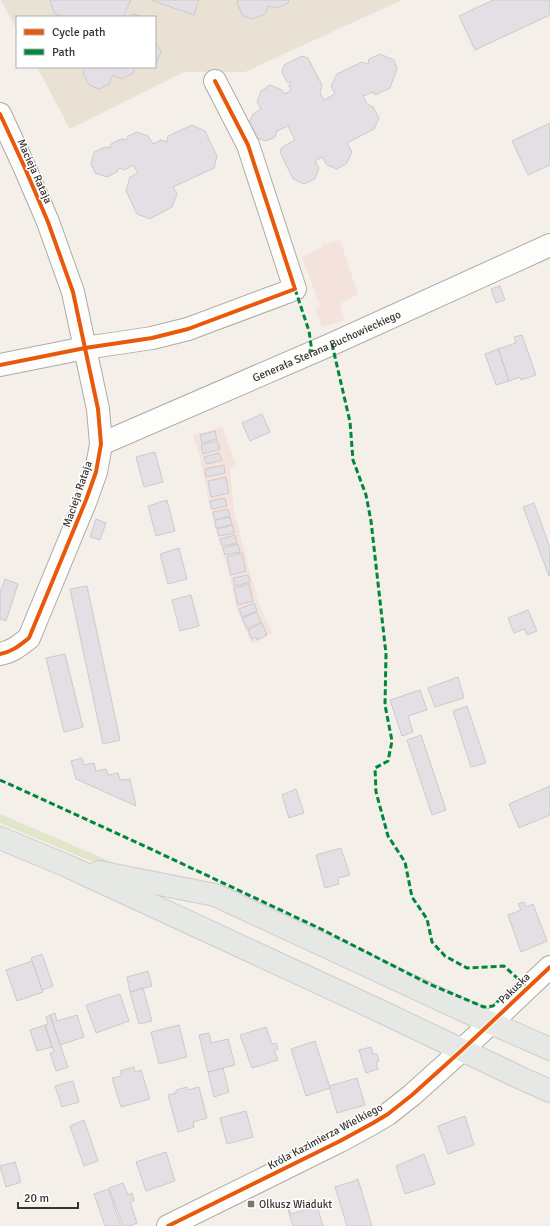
<svg xmlns="http://www.w3.org/2000/svg" width="550" height="1226" font-family="Signika,sans-serif">
  <rect width="100%" height="100%" fill="#f4efe9"/>
  <path fill="#eae1d5" d="M 1,0 L 402,0 L 245,72 L 184,72 L 70,129 L 37,67 L 155,67 L 155,17 L 17,17 L 17,30 Z"/>
  <path fill="#f4e3dd" d="M 340,240 L 358,294 L 340,304 L 344,320 L 322,327 L 315,309 L 320,306 L 302,257 L 321,248 L 322,245 Z
    M 222,427 L 236,465 L 230,469 L 234,511 L 257,599 L 272,633 L 252,644 L 236,607 L 230,577 L 212,517 L 201,462 L 193,435 Z"/>
  <path fill="#e1e6cb" d="M 0,814 L 121,866 L 101,864 L 83,858 L 0,823 Z"/>
  <path fill="#e3dfe5" stroke="#cdcaca" d="M 50,0 L 131,0 L 124,15 L 128,17 L 134,14 L 143,17 L 66,17 L 55,14 L 50,1 Z
    M 151,0 L 199,0 L 194,15 Z
    M 238,0 L 289,0 L 288,3 L 277,8 L 268,6 L 265,14 L 253,19 L 243,16 L 237,3 Z
    M 493,0 L 550,0 L 550,15 L 475,50 L 459,16 Z
    M 155,41 L 161,51 L 157,62 L 155,63 Z
    M 380,54 L 394,60 L 397,69 L 390,88 L 375,95 L 374,92 L 363,96 L 367,104 L 373,107 L 379,118 L 374,129 L 347,143 L 352,152 L 347,163 L 337,169 L 327,165 L 322,157 L 315,161 L 319,168 L 315,179 L 304,184 L 293,179 L 280,152 L 282,147 L 295,140 L 288,126 L 277,131 L 275,137 L 266,141 L 254,137 L 248,126 L 253,114 L 261,109 L 257,102 L 261,91 L 270,85 L 282,90 L 285,94 L 291,90 L 289,86 L 291,82 L 287,82 L 282,72 L 284,65 L 302,56 L 308,58 L 322,85 L 320,93 L 324,100 L 335,94 L 331,86 L 337,74 L 362,62 L 368,64 L 369,59 Z
    M 86,67 L 135,67 L 133,73 L 122,79 L 113,75 L 109,84 L 99,89 L 89,85 L 83,73 Z
    M 550,123 L 550,165 L 528,175 L 512,141 Z
    M 192,125 L 205,131 L 217,156 L 214,168 L 173,187 L 177,194 L 172,207 L 150,219 L 137,214 L 126,191 L 130,177 L 138,173 L 133,165 L 125,170 L 119,168 L 117,172 L 107,177 L 95,173 L 91,164 L 94,152 L 105,147 L 110,148 L 111,144 L 121,139 L 126,140 L 128,136 L 137,132 L 148,136 L 153,144 L 161,140 L 167,142 L 168,136 Z
    M 500,286 L 505,300 L 496,303 L 491,289 Z
    M 522,335 L 536,375 L 521,380 L 520,377 L 509,381 L 498,349 L 516,343 L 514,337 Z
    M 498,349 L 509,381 L 496,385 L 485,354 Z
    M 262,414 L 270,432 L 250,441 L 242,423 Z
    M 215,431 L 217,439 L 202,443 L 200,435 Z
    M 217,441 L 220,449 L 203,454 L 201,445 Z
    M 155,452 L 163,482 L 144,487 L 136,457 Z
    M 219,453 L 222,460 L 207,464 L 204,457 Z
    M 224,465 L 225,473 L 206,477 L 205,469 Z
    M 226,477 L 229,493 L 211,497 L 208,481 Z
    M 225,498 L 227,506 L 212,509 L 210,501 Z
    M 167,500 L 175,531 L 156,536 L 148,506 Z
    M 534,503 L 550,548 L 550,575 L 549,576 L 523,507 Z
    M 228,509 L 230,516 L 215,520 L 213,512 Z
    M 230,517 L 232,525 L 216,528 L 215,520 Z
    M 96,519 L 106,523 L 100,540 L 90,537 Z
    M 233,525 L 234,533 L 219,536 L 217,529 Z
    M 235,535 L 237,543 L 222,546 L 220,539 Z
    M 238,544 L 240,552 L 225,555 L 223,548 Z
    M 179,548 L 187,579 L 168,584 L 160,554 Z
    M 242,553 L 246,571 L 231,575 L 227,557 Z
    M 248,575 L 250,582 L 235,586 L 233,578 Z
    M 5,579 L 18,584 L 6,621 L 0,619 L 0,592 Z
    M 249,584 L 253,601 L 238,605 L 234,588 Z
    M 87,586 L 120,740 L 103,744 L 70,589 Z
    M 191,595 L 199,626 L 180,631 L 172,600 Z
    M 254,603 L 257,611 L 242,617 L 239,609 Z
    M 528,610 L 537,631 L 527,635 L 525,629 L 514,633 L 508,618 Z
    M 257,612 L 261,622 L 247,629 L 242,618 Z
    M 262,623 L 267,635 L 257,640 L 256,637 L 252,639 L 248,630 Z
    M 65,654 L 83,727 L 64,732 L 46,658 Z
    M 458,677 L 464,698 L 435,707 L 428,688 Z
    M 420,690 L 427,710 L 408,716 L 413,732 L 402,736 L 390,700 Z
    M 467,706 L 486,763 L 471,767 L 453,711 Z
    M 421,735 L 446,810 L 432,815 L 407,740 Z
    M 82,758 L 84,765 L 94,763 L 96,771 L 106,769 L 108,775 L 118,773 L 120,780 L 130,779 L 136,806 L 76,779 L 71,761 Z
    M 550,786 L 550,815 L 519,828 L 509,804 Z
    M 296,789 L 304,813 L 289,818 L 282,795 Z
    M 341,848 L 350,875 L 338,878 L 339,884 L 325,888 L 316,855 Z
    M 524,902 L 526,907 L 533,904 L 547,941 L 521,952 L 508,915 L 521,910 L 518,904 Z
    M 42,954 L 53,986 L 42,990 L 31,958 Z
    M 32,961 L 43,992 L 17,1001 L 6,970 Z
    M 148,971 L 152,986 L 130,992 L 127,977 Z
    M 143,988 L 152,1021 L 139,1024 L 130,992 Z
    M 120,994 L 129,1021 L 96,1033 L 86,1005 Z
    M 55,1013 L 57,1021 L 77,1015 L 84,1037 L 60,1045 L 50,1015 Z
    M 50,1015 L 68,1067 L 56,1071 L 50,1053 L 54,1052 L 45,1025 L 48,1024 L 46,1017 Z
    M 45,1025 L 52,1047 L 37,1051 L 30,1030 Z
    M 179,1025 L 187,1057 L 159,1064 L 151,1032 Z
    M 266,1027 L 272,1044 L 276,1043 L 278,1049 L 274,1050 L 278,1060 L 252,1068 L 240,1035 Z
    M 209,1033 L 211,1043 L 228,1039 L 235,1065 L 208,1072 L 199,1035 Z
    M 315,1041 L 330,1088 L 306,1096 L 291,1049 Z
    M 371,1047 L 373,1054 L 377,1054 L 379,1061 L 376,1062 L 378,1069 L 366,1073 L 359,1050 Z
    M 134,1067 L 135,1072 L 141,1070 L 150,1099 L 121,1107 L 112,1078 L 122,1076 L 120,1071 Z
    M 223,1068 L 229,1092 L 214,1097 L 208,1072 Z
    M 357,1078 L 365,1105 L 337,1113 L 329,1086 Z
    M 73,1081 L 79,1102 L 62,1107 L 55,1086 Z
    M 187,1087 L 188,1090 L 199,1087 L 207,1118 L 193,1122 L 194,1127 L 178,1132 L 168,1095 L 176,1093 L 176,1090 Z
    M 246,1111 L 253,1137 L 227,1144 L 220,1118 Z
    M 465,1116 L 474,1145 L 448,1154 L 438,1126 Z
    M 84,1120 L 98,1161 L 84,1166 L 70,1126 Z
    M 166,1152 L 175,1181 L 146,1191 L 136,1162 Z
    M 424,1154 L 435,1184 L 405,1194 L 396,1166 Z
    M 15,1162 L 21,1182 L 6,1187 L 0,1166 Z
    M 357,1179 L 358,1179 L 372,1226 L 347,1226 L 335,1187 L 357,1180 Z
    M 123,1183 L 128,1195 L 132,1193 L 134,1201 L 130,1202 L 137,1223 L 129,1226 L 123,1226 L 109,1188 Z
    M 108,1189 L 121,1226 L 105,1226 L 94,1194 Z
    M 317,1206 L 323,1226 L 293,1226 L 288,1210 L 289,1209 L 291,1214 Z"/>
  <g fill="none" stroke-linecap="round" stroke-linejoin="round">
    <defs>
      <g id="minor">
        <path d="M 0,114 L 24,166 L 48,222 L 73,292 L 98,409 L 101,444 L 96,472 L 86,500 L 29,638 C 20,645 12,652 0,654"/>
        <path d="M 0,365 L 85,348 L 152,338 L 188,329 L 295,289 L 248,145 L 215,81"/>
        <path id="s1" d="M 101,444 L 332,344 L 550,245"/>
        <path d="M 168,1226 L 340,1141 L 373,1123 L 388,1114 L 412,1095 L 462,1050 L 550,967"/>
      </g>
      <path id="major" d="M 0,838 L 65,865 L 378,1010 L 525,1080 L 550,1091
        M 99,872 L 215,895 L 491,1023 L 550,1049"/>
    </defs>
    <use href="#minor" stroke="#aeaba6" stroke-width="24"/>
    <use href="#major" stroke="#cfcdca" stroke-width="24"/>
    <use href="#minor" stroke="#fdfdfc" stroke-width="22"/>
    <use href="#major" stroke="#e5e8e5" stroke-width="22"/>
    <path stroke="#00873e" stroke-width="3" stroke-dasharray="6 3" stroke-linecap="butt" d="M 295,289 L 309,331 L 312,352
      M 332,344 L 350,422 L 353,460 L 366,495 L 371,521 L 386,654 L 385,705 L 392,741 L 388,761 L 375,768 L 376,792 L 388,836 L 405,862 L 412,897 L 427,919 L 432,942 L 445,956 L 467,968 L 504,966 L 528,988
      M 0,780 L 138,843 L 321,929 L 429,984 L 484,1007 L 493,1006 L 520,981"/>
    <defs>
      <path id="cycleway" d="M 0,114 L 24,166 L 48,222 L 73,292 L 98,409 L 101,444 L 96,472 L 86,500 L 29,638 C 20,645 12,652 0,654
        M 0,365 L 85,348 L 152,338 L 188,329 L 295,289 L 248,145 L 215,81
        M 168,1226 L 340,1141 L 373,1123 L 388,1114 L 412,1095 L 462,1050 L 550,967"/>
    </defs>
    <use href="#cycleway" stroke="#fff" stroke-width="6"/>
    <use href="#cycleway" stroke="#e8590c" stroke-width="4"/>
  </g>
  <rect fill="#7a7671" stroke="#fff" stroke-width="1.5" x="247" y="1200" width="8" height="8" rx="2"/>
  <g text-anchor="middle" stroke-width="3" stroke-linejoin="round" paint-order="stroke">
    <g font-size="11" fill="#383531" stroke="#fff">
      <text transform="translate(35 171) rotate(66)" y="4">Macieja Rataja</text>
      <text dy="4" stroke="none"><textPath href="#s1" startOffset="246">Generała Stefana Buchowieckiego</textPath></text>
      <text transform="translate(77 494) rotate(-71)" y="4">Macieja Rataja</text>
      <text transform="translate(514 988) rotate(-44)" y="4">Pakuska</text>
      <text transform="translate(325 1136) rotate(-28)" y="4">Króla Kazimierza Wielkiego</text>
    </g>
    <g font-size="11" fill="#383531" stroke="#fff" text-anchor="start">
      <text x="259" y="1208">Olkusz Wiadukt</text>
    </g>
  </g>
  <rect x="16" y="16" width="140" height="52" fill="#ffffff" stroke="#afaead"/>
  <rect x="24" y="29" width="20" height="6" fill="#e8590c" stroke="#afaead"/>
  <text x="52" y="36" font-size="12" fill="#383531">Cycle path</text>
  <rect x="24" y="49" width="20" height="6" fill="#00873e" stroke="#afaead"/>
  <text x="52" y="56" font-size="12" fill="#383531">Path</text>
  <path d="M18 1202v6h60v-6" fill="none" stroke="#383531" stroke-width="2"/>
  <text x="24" y="1202" font-size="12" fill="#383531" stroke="#ffffff" stroke-width="3" paint-order="stroke">20 m</text>
</svg>
